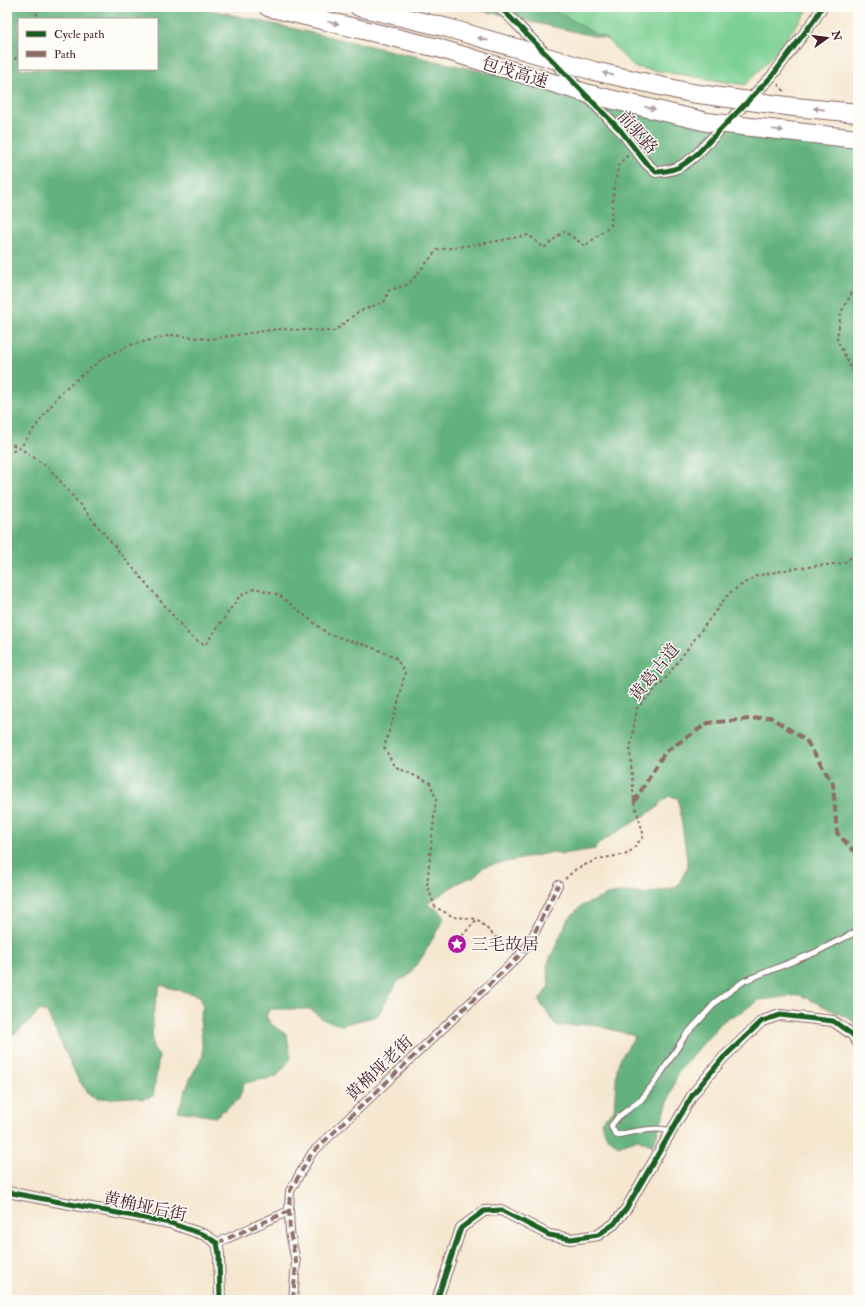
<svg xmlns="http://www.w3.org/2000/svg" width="865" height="1307" font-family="'IM FELL Double Pica','Noto Serif SC',serif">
  <rect width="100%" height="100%" fill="#fdfcf7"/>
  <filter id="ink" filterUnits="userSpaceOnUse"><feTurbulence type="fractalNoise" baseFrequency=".025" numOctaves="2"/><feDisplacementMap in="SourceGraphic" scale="8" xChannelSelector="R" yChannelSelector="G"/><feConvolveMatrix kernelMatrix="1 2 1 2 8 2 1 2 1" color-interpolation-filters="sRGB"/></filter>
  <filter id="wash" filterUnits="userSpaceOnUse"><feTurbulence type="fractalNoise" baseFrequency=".012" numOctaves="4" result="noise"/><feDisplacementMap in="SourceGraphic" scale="16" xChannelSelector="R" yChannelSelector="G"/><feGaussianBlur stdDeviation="0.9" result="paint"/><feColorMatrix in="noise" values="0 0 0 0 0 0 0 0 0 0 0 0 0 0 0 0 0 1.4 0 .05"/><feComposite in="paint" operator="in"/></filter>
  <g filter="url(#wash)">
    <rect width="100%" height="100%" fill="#f5e7cf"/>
    <path fill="#7bd093" stroke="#62785f" d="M 545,7 L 810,7 L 773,56 L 745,85 L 634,67 L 607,39 L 590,31 L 565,16 Z"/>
    <path fill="#64b27d" stroke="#576854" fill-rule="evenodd" d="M 7,7 L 198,7 L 687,118 L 858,141 L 858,1030 L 852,1020 L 800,995 L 759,1000 L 738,1014 L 729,1017 L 721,1023 L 678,1072 L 653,1146 L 638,1139 L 618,1146 L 606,1136 L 601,1121 L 614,1110 L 617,1068 L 620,1059 L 635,1036 L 591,1024 L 556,1026 L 539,1001 L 549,986 L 547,965 L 568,919 L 581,906 L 607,895 L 626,892 L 644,894 L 677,887 L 688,866 L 678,798 L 669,796 L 660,803 L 657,808 L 599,843 L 595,849 L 562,854 L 553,852 L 544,854 L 483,867 C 475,879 474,876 462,881 C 450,887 438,897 427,904 L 441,912 L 444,918 L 423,956 L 407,977 L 398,981 L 377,1016 L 341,1025 L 324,1020 L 310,1009 L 270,1009 L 266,1016 L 271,1024 L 287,1035 L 291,1058 L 276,1077 L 244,1083 L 239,1099 L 215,1117 L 178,1111 L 190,1079 L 203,1055 L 200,1017 L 203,1006 L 200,996 L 160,985 L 153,1015 L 152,1042 L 154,1050 L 159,1056 L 153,1096 L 144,1099 L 134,1097 L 97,1099 L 90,1095 L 79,1081 L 47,1013 L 40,1010 L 28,1023 L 7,1040 ZM 19,19 L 157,19 L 157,69 L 19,69 Z
      M 466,7 L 545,7 L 565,16 L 590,31 L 607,39 Z"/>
  </g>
  <g filter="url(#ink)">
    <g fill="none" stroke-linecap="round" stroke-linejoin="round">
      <defs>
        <path id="service" d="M 672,1131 C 654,1126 634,1132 616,1135 L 611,1126 L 618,1117 L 641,1100 L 660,1075 L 685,1036 L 718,1000 L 744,981 L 814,953 L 858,931"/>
        <path id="pedestrian" d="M 217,1243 L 289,1211
          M 293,1300 L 296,1262 L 290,1232 L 289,1211 L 290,1191 L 312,1153 L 517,958 L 529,944 L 558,885"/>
        <path id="minor" d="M 498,7 L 506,13 L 621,131 L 646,163 L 656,172 C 675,171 682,167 697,154 L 772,76 L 815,19 L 822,7
          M 7,1192 L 170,1223 L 205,1235 L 217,1243 L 219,1254 L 220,1300
          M 437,1300 L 461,1228 L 484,1211 L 501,1210 L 549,1235 L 571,1239 L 598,1235 L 614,1224 L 626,1209 L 693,1094 L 723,1058 L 762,1021 L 780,1015 L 833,1021 L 853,1035 L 858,1043"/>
        <path id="motorway" d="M 268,7 L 438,48
          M 359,7 L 448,28"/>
      </defs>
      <use href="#service" stroke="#866564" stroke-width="7"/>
      <use href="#pedestrian" stroke="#866564" stroke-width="10"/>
      <use href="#minor" stroke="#866564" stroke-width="12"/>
      <use href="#motorway" stroke="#866564" stroke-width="20"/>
      <path stroke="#866564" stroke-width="2" stroke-dasharray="3 3" stroke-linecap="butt" d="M 34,7 L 39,19
        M 7,69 L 19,54
        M 778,84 L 784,91
        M 858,282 L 841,312 L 837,339 L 858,383
        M 7,442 L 20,448 L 49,468 L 191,637 L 205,645 L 239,597 L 255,588 L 279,595 L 328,634 L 371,647 L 395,657 L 405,672 L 399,700 L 384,747 L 394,766 L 430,783 L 436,799 L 427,885 L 435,907 L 454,917 L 477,919 L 510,951
        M 7,454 L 20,448 L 61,392 L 103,358 L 130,345 L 172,335 L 209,339 L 278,329 L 335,331 L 358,312 L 385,301 L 388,291 L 409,284 L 437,250 L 492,242 L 529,235 L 544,248 L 564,231 L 585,246 L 611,225 L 614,187 L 619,164 L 628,155
        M 565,879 L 576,869 L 598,859 L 628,854 L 644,836 L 634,802 L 630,750 L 637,708 L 665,679 L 729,593 L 756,576 L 791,569 L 844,563 L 858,552
        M 462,936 L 477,919"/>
      <use href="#service" stroke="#fff" stroke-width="5"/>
      <use href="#pedestrian" stroke="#fff" stroke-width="8"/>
      <use href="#minor" stroke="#fff" stroke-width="10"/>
      <use href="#motorway" stroke="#fff" stroke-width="18"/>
      <defs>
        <path id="motorway-bridge" d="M 448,28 L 594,71 L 691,93 L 794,107 L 858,113
          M 438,48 L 589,94 L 707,122 L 858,139"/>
      </defs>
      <use href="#motorway-bridge" stroke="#866564" stroke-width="20" stroke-linecap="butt"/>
      <use href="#motorway-bridge" stroke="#fff" stroke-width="18"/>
      <path stroke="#8d6e63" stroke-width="4" stroke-dasharray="8 4" stroke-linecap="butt" d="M 634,802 L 665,752 L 708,723 L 770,717 L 806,740 L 833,784 L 837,833 L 853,850 L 858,851
        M 217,1243 L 289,1211
        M 293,1300 L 296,1262 L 290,1232 L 289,1211 L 290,1191 L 312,1153 L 517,958 L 529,944 L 558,885"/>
      <defs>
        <path id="cycleway" d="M 498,7 L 506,13 L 621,131 L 646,163 L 656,172 C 675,171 682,167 697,154 L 772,76 L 815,19 L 822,7
          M 7,1192 L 170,1223 L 205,1235 L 217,1243 L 219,1254 L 220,1300
          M 437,1300 L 461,1228 L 484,1211 L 501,1210 L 549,1235 L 571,1239 L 598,1235 L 614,1224 L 626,1209 L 693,1094 L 723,1058 L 762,1021 L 780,1015 L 833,1021 L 853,1035 L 858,1043"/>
      </defs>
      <use href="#cycleway" stroke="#fdfcf7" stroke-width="8"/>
      <use href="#cycleway" stroke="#1b5e20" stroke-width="5"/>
    </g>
    <defs><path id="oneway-solid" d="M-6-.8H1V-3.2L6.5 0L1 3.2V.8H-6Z"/></defs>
    <g fill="#ae9aa0">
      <use href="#oneway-solid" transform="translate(333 23) rotate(14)"/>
      <use href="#oneway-solid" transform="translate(483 39) rotate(-164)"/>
      <use href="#oneway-solid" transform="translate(608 74) rotate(-167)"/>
      <use href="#oneway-solid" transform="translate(650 108) rotate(13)"/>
      <use href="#oneway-solid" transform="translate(819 109) rotate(-174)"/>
      <use href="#oneway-solid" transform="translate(778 130) rotate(7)"/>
    </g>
  </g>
  <defs>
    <symbol id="sight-disc" viewBox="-11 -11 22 22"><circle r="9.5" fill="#b5179e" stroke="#fdfcf7"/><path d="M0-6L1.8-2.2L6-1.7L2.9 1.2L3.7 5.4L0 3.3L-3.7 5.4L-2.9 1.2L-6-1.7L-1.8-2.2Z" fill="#fff"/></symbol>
  </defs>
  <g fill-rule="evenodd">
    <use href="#sight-disc" x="446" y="933" width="22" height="22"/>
  </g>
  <g text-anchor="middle" stroke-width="3" stroke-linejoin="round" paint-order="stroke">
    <g font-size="17" fill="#4a1f2b" stroke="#fdfcf7">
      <text transform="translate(515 72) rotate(17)" y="6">包茂高速</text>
      <text transform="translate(638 132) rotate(49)" y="6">前驱路</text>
      <text transform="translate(654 672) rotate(-51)" y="6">黄葛古道</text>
      <text transform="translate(379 1068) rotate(-44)" y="6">黄桷垭老街</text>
      <text transform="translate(145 1206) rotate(12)" y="6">黄桷垭后街</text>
    </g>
    <g font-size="17" fill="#4a1f2b" stroke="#fdfcf7" text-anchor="start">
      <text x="471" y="950">三毛故居</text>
    </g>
  </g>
  <rect width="865" height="1307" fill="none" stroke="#fdfcf7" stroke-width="24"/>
  <rect x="18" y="18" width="140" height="52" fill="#fdfcf7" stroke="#b5a4a5"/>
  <rect x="26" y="31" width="20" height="6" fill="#1b5e20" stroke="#b5a4a5"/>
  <text x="54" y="38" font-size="12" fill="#4a1f2b">Cycle path</text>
  <rect x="26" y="51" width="20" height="6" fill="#8d6e63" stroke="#b5a4a5"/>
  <text x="54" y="58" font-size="12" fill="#4a1f2b">Path</text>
  <g transform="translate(827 38) rotate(76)" stroke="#fdfcf7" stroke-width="3" paint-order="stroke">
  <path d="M0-3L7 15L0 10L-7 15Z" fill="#4a1f2b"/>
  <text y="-6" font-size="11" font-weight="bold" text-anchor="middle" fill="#4a1f2b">N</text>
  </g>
</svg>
